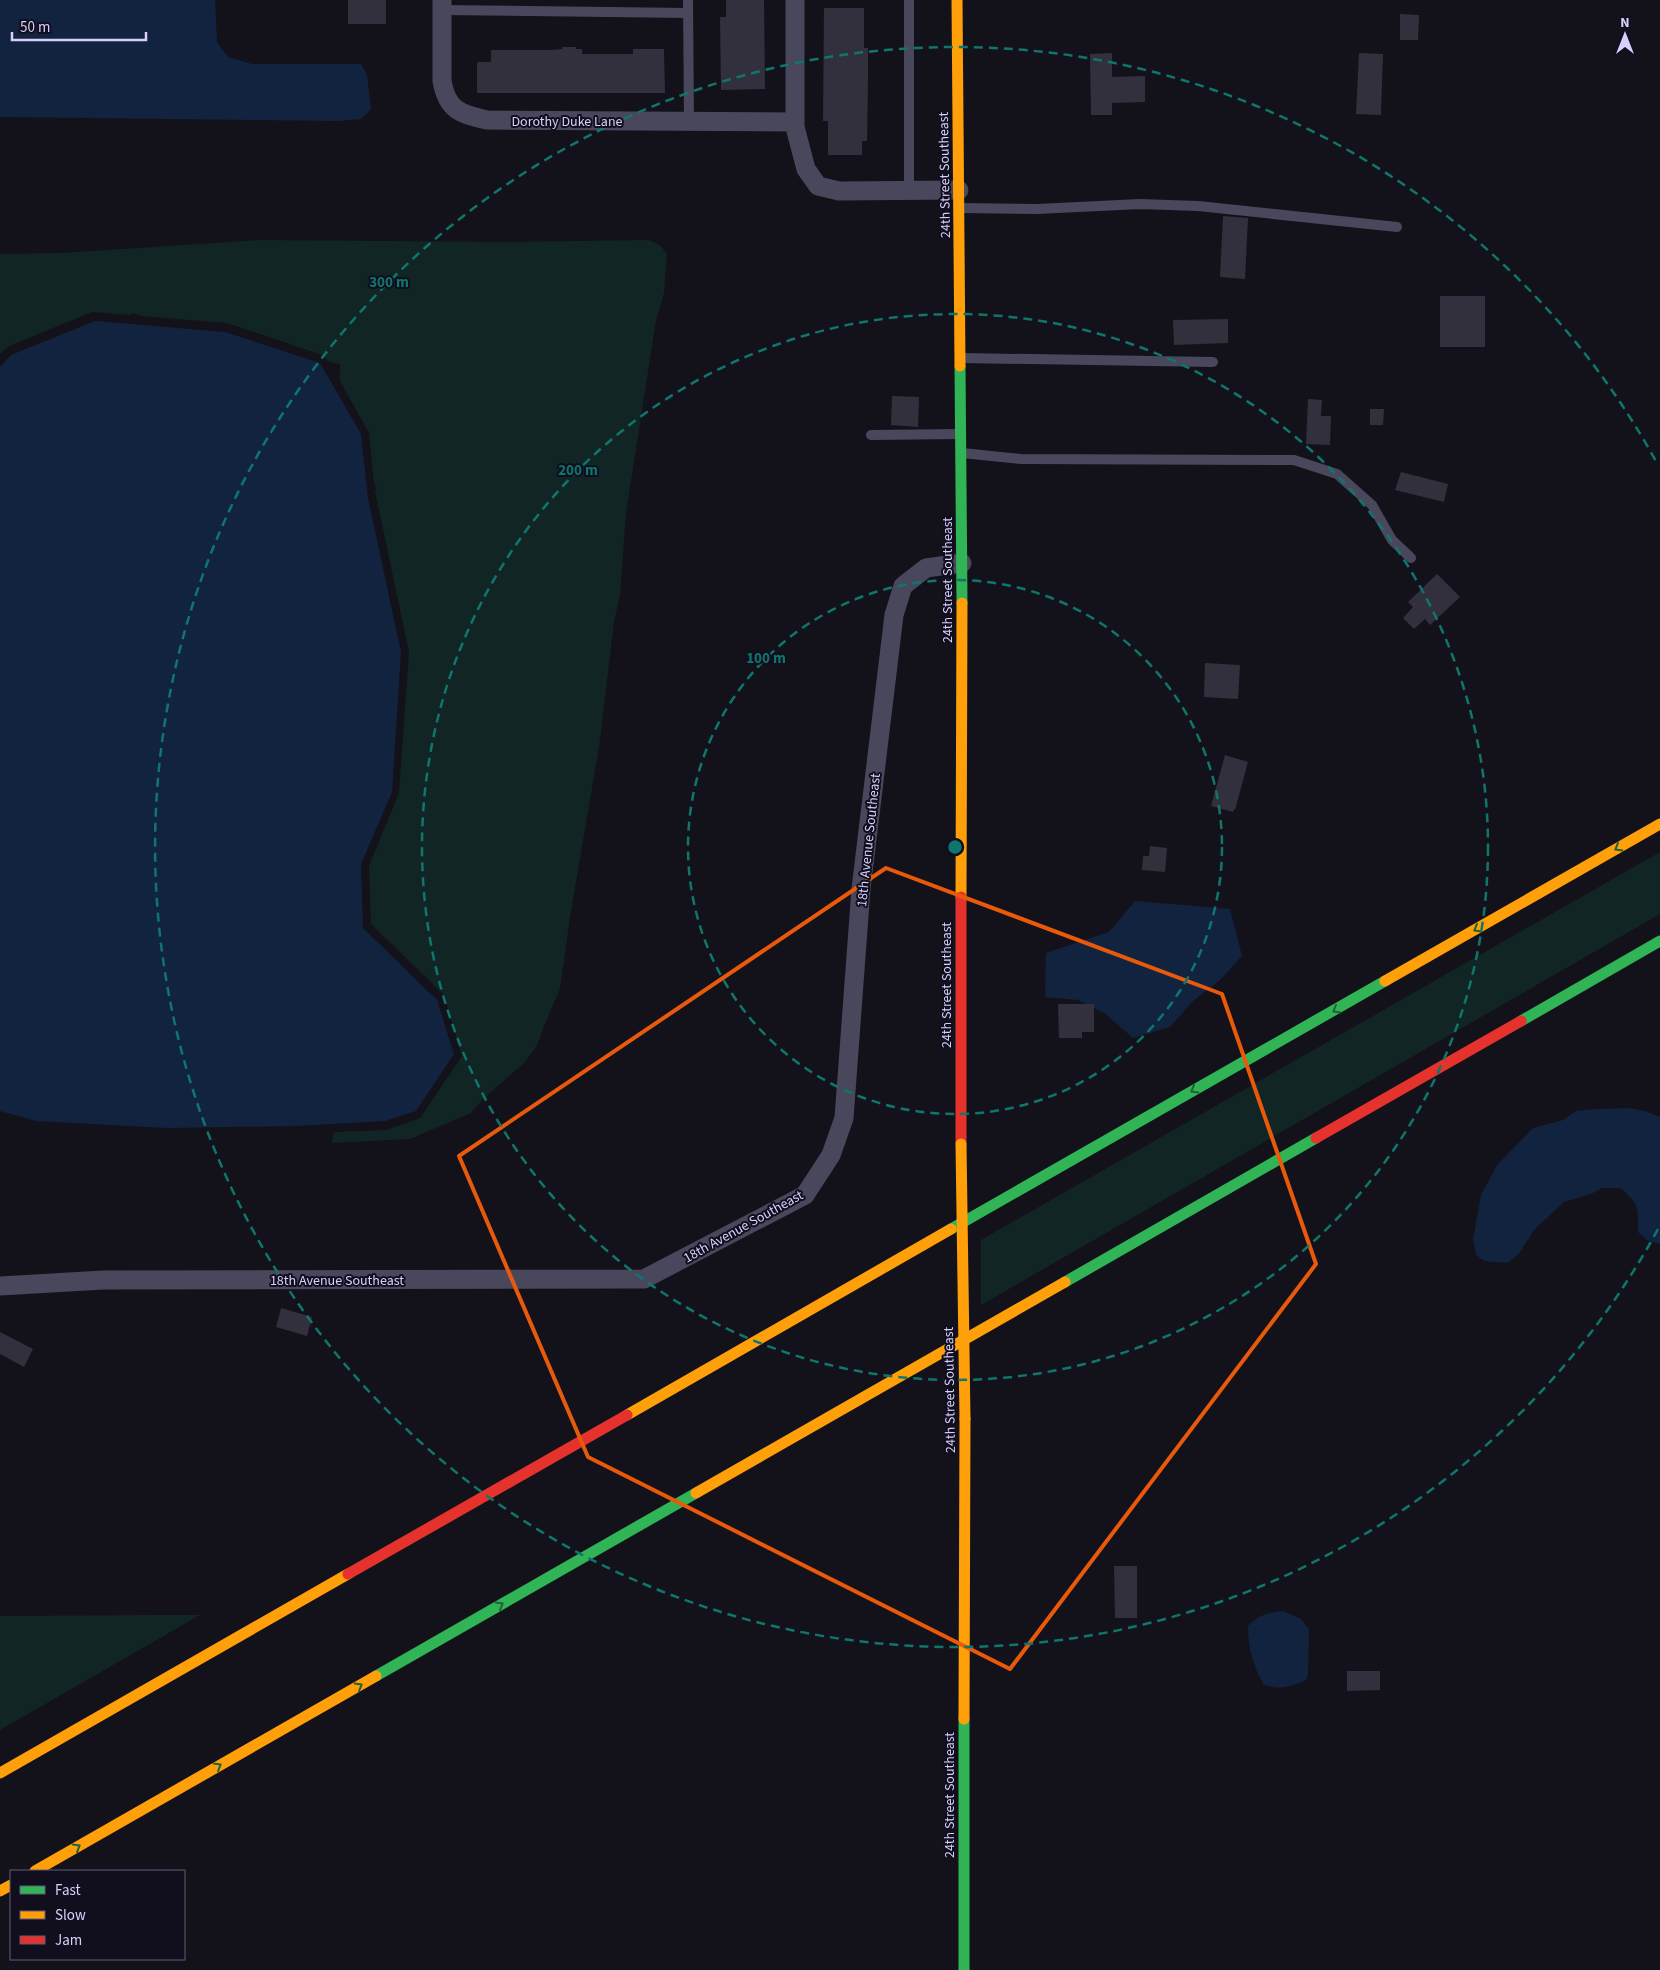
<svg xmlns="http://www.w3.org/2000/svg" width="1660" height="1970" font-family="'Source Sans 3',sans-serif">
  <rect width="100%" height="100%" fill="#13121a"/>
  <path fill="#122525" d="M 258,240 L 510,242 L 648,240 L 660,245 L 667,254 L 664,293 L 656,320 L 626,513 L 620,595 L 614,622 L 599,747 L 570,917 L 560,989 L 544,1026 L 537,1046 L 524,1063 L 484,1098 L 471,1113 L 410,1139 L 332,1143 L 334,1132 L 386,1130 L 420,1118 L 462,1056 L 444,995 L 371,924 L 369,866 L 399,793 L 409,652 L 375,491 L 377,489 L 374,484 L 369,433 L 340,381 L 340,364 L 329,362 L 322,355 L 227,323 L 141,316 L 133,313 L 130,315 L 92,312 L 9,346 L 0,354 L 0,254 L 61,253 Z
    M 1660,852 L 1660,914 L 981,1305 L 981,1240 Z
    M 154,1615 L 200,1615 L 0,1730 L 0,1616 Z"/>
  <path fill="#12233f" d="M 0,0 L 215,0 L 217,42 L 228,57 L 252,64 L 361,64 L 367,75 L 371,109 L 361,119 L 339,121 L 0,117 Z
    M 95,321 L 225,332 L 320,363 L 361,434 L 368,498 L 401,652 L 392,792 L 361,864 L 363,928 L 437,1000 L 454,1054 L 416,1111 L 385,1121 L 295,1126 L 168,1128 L 36,1121 L 0,1111 L 0,367 L 11,355 Z
    M 1135,901 L 1230,909 L 1242,956 L 1219,981 L 1193,1001 L 1170,1027 L 1133,1038 L 1104,1013 L 1078,1000 L 1045,997 L 1046,953 L 1109,932 Z
    M 1628,1108 L 1645,1111 L 1660,1117 L 1660,1244 L 1647,1240 L 1638,1232 C 1638,1207 1640,1206 1621,1188 L 1602,1188 L 1591,1194 L 1564,1202 L 1534,1230 L 1518,1255 L 1507,1263 L 1485,1261 L 1476,1255 L 1473,1239 L 1481,1195 L 1497,1165 L 1533,1128 L 1563,1120 L 1576,1111 L 1596,1109 Z
    M 1283,1611 L 1301,1619 L 1309,1629 L 1308,1674 L 1306,1680 C 1288,1687 1283,1690 1264,1685 C 1253,1666 1248,1648 1248,1626 C 1259,1614 1268,1613 1283,1611 Z"/>
  <path fill="#32303c" d="M 348,0 L 386,0 L 386,24 L 348,24 Z
    M 726,0 L 764,0 L 765,89 L 721,90 L 720,17 L 726,17 Z
    M 824,8 L 864,8 L 864,48 L 868,48 L 868,80 L 867,141 L 862,141 L 862,155 L 828,155 L 828,121 L 823,121 Z
    M 1400,14 L 1419,15 L 1418,40 L 1400,40 Z
    M 562,47 L 576,47 L 576,49 L 582,49 L 582,54 L 633,54 L 633,49 L 664,49 L 665,93 L 477,93 L 477,64 L 478,62 L 491,62 L 491,50 L 552,50 L 562,49 Z
    M 1112,53 L 1112,77 L 1145,76 L 1145,102 L 1112,103 L 1112,115 L 1091,115 L 1090,54 Z
    M 1359,53 L 1383,54 L 1381,115 L 1356,114 Z
    M 1223,216 L 1248,218 L 1245,279 L 1220,277 Z
    M 1440,296 L 1485,296 L 1485,347 L 1440,347 Z
    M 1228,319 L 1228,343 L 1174,345 L 1173,320 Z
    M 892,396 L 919,397 L 918,427 L 891,425 Z
    M 1308,399 L 1322,400 L 1321,416 L 1331,416 L 1330,445 L 1306,444 Z
    M 1370,409 L 1384,409 L 1383,425 L 1370,425 Z
    M 1401,472 L 1448,484 L 1444,502 L 1395,490 Z
    M 1437,574 L 1460,597 L 1430,625 L 1425,619 L 1414,629 L 1403,618 L 1413,607 L 1408,602 Z
    M 1205,663 L 1240,665 L 1238,699 L 1204,697 Z
    M 1225,755 L 1248,762 L 1235,810 L 1234,809 L 1233,812 L 1211,806 Z
    M 1150,846 L 1167,848 L 1165,872 L 1142,870 L 1143,856 L 1149,856 Z
    M 1058,1004 L 1094,1004 L 1094,1032 L 1082,1032 L 1082,1038 L 1059,1038 Z
    M 281,1308 L 312,1317 L 307,1336 L 276,1327 Z
    M 0,1332 L 33,1349 L 24,1367 L 0,1354 Z
    M 1114,1566 L 1137,1566 L 1137,1618 L 1115,1618 Z
    M 1347,1671 L 1380,1671 L 1380,1690 L 1347,1691 Z"/>
  <g fill="none" stroke-linecap="round" stroke-linejoin="round">
    <path stroke="#49475b" stroke-width="10" d="M 688,0 L 689,121
      M 442,10 L 688,13
      M 909,191 L 909,0
      M 960,208 L 1037,209 L 1140,204 L 1198,206 L 1397,227
      M 961,358 L 1213,362
      M 871,435 L 960,434
      M 962,453 L 1021,459 L 1294,460 L 1337,474 L 1372,505 L 1392,540 L 1411,558"/>
    <path stroke="#49475b" stroke-width="19" d="M 442,0 L 442,81 C 447,110 460,114 487,120 L 795,122
      M 795,0 L 795,127 L 806,169 L 818,186 L 839,191 L 959,190
      M 0,1286 L 103,1280 L 644,1279 L 805,1195 L 831,1155 L 844,1118 L 861,889 L 894,615 L 903,586 L 926,568 L 962,563"/>
    <path stroke="#30b455" stroke-width="11" d="M 960,366 L 962,603
      M 1521,1021 L 1660,941
      M 951,1229 L 1385,981
      M 1065,1282 L 1316,1138
      M 376,1676 L 696,1493
      M 964,1970 L 964,1719"/>
    <path stroke="#ff9f0a" stroke-width="11" d="M 957,0 L 960,366
      M 961,897 L 962,603
      M 1385,981 L 1660,824
      M 627,1415 L 951,1229
      M 696,1493 L 1065,1282
      M 964,1719 L 965,1419
      M 0,1773 L 348,1574
      M 35,1871 L 376,1676
      M 0,1891 L 11,1885"/>
    <path stroke="#e5322d" stroke-width="11" d="M 1316,1138 L 1521,1021
      M 961,1144 L 961,897
      M 348,1574 L 627,1415"/>
    <path stroke="#ff9f0a" stroke-width="11" d="M 961,1144 L 965,1419"/>
  </g>
  <defs><path id="oneway-chevron" d="M-2-3.5L2.5 0L-2 3.5" fill="none" stroke-width="1.6" stroke-linecap="round" stroke-linejoin="round" transform="scale(1.25)"/></defs>
  <g stroke="#20613a">
    <use href="#oneway-chevron" transform="translate(1618 848) rotate(150)"/>
    <use href="#oneway-chevron" transform="translate(1477 929) rotate(150)"/>
    <use href="#oneway-chevron" transform="translate(1336 1010) rotate(150)"/>
    <use href="#oneway-chevron" transform="translate(1194 1090) rotate(150)"/>
    <use href="#oneway-chevron" transform="translate(500 1605) rotate(-30)"/>
    <use href="#oneway-chevron" transform="translate(359 1686) rotate(-30)"/>
    <use href="#oneway-chevron" transform="translate(218 1766) rotate(-30)"/>
    <use href="#oneway-chevron" transform="translate(77 1847) rotate(-30)"/>
  </g>
  <path fill="none" stroke="#e8590c" stroke-width="4" stroke-linejoin="round" d="M 886,868 L 1222,994 L 1316,1264 L 1010,1669 L 588,1457 L 459,1156 Z"/>
  <g fill="none" stroke="#0f766e" stroke-width="2.5" stroke-dasharray="9 6">
    <circle cx="955" cy="847" r="267"/>
    <circle cx="955" cy="847" r="533"/>
    <path d="M1658 1229A800 800 0 1 1 1658 465"/>
  </g>
  <g text-anchor="middle" stroke-width="4" stroke-linejoin="round" paint-order="stroke">
    <g font-size="14" fill="#d6d0fb" stroke="#110e1e">
      <text x="567" y="126">Dorothy Duke Lane</text>
      <text transform="translate(944 175) rotate(-91)" y="5">24th Street Southeast</text>
      <text transform="translate(947 580) rotate(-90)" y="5">24th Street Southeast</text>
      <text transform="translate(868 840) rotate(-84)" y="5">18th Avenue Southeast</text>
      <text transform="translate(946 985) rotate(-90)" y="5">24th Street Southeast</text>
      <text transform="translate(743 1226) rotate(-29)" y="5">18th Avenue Southeast</text>
      <text x="337" y="1285">18th Avenue Southeast</text>
      <text transform="translate(949 1390) rotate(-91)" y="5">24th Street Southeast</text>
      <text transform="translate(949 1795) rotate(-90)" y="5">24th Street Southeast</text>
    </g>
  </g>
  <circle cx="955" cy="847" r="8" fill="#0f766e" stroke="#110e1e" stroke-width="2.5"/>
  <g font-size="15" text-anchor="middle" font-weight="bold" fill="#0f766e" stroke="#110e1e" stroke-width="4" stroke-linejoin="round" paint-order="stroke">
    <text x="389" y="287">300 m</text>
    <text x="578" y="475">200 m</text>
    <text x="766" y="663">100 m</text>
  </g>
  <rect x="10" y="1870" width="175" height="90" fill="#110e1e" stroke="#605c76"/>
  <rect x="20" y="1886" width="25" height="8" fill="#30b455" stroke="#605c76"/>
  <text x="55" y="1895" font-size="15" fill="#d6d0fb">Fast</text>
  <rect x="20" y="1911" width="25" height="8" fill="#ff9f0a" stroke="#605c76"/>
  <text x="55" y="1920" font-size="15" fill="#d6d0fb">Slow</text>
  <rect x="20" y="1936" width="25" height="8" fill="#e5322d" stroke="#605c76"/>
  <text x="55" y="1945" font-size="15" fill="#d6d0fb">Jam</text>
  <g transform="translate(1625 35)" stroke="#110e1e" stroke-width="4" paint-order="stroke">
  <path d="M0-4L9 19L0 12L-9 19Z" fill="#d6d0fb"/>
  <text y="-8" font-size="14" font-weight="bold" text-anchor="middle" fill="#d6d0fb">N</text>
  </g>
  <path d="M12 32v8h134v-8" fill="none" stroke="#d6d0fb" stroke-width="2.5"/>
  <text x="20" y="32" font-size="15" fill="#d6d0fb" stroke="#110e1e" stroke-width="4" paint-order="stroke">50 m</text>
</svg>
